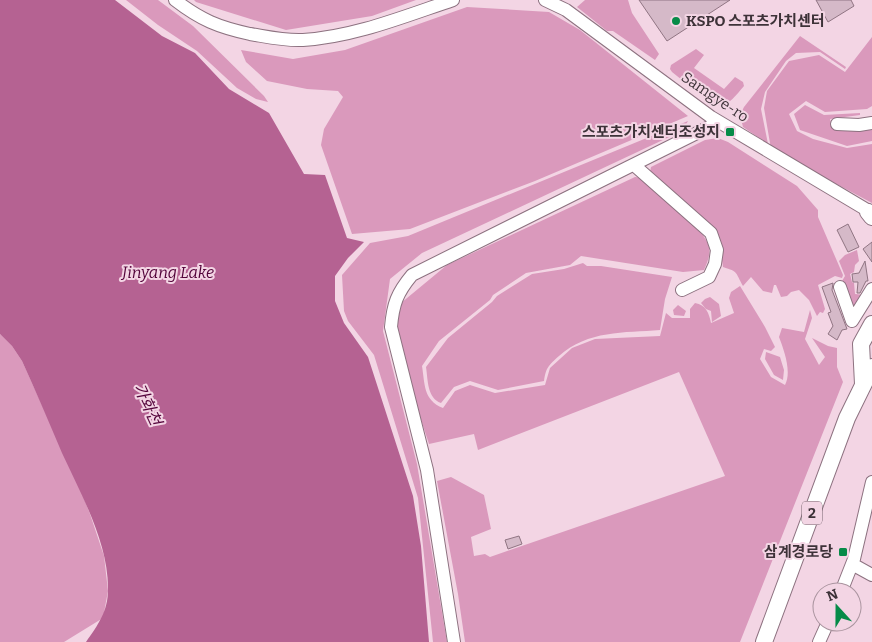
<svg xmlns="http://www.w3.org/2000/svg" width="872" height="642" font-family="Bitter,'Noto Sans KR',serif">
  <rect width="100%" height="100%" fill="#f3d5e4"/>
  <path fill="#da99bc" d="M 126,0 L 158,0 L 193,26 L 264,96 L 268,102 L 256,99 L 237,88 L 197,51 L 158,25 Z
    M 194,0 L 416,0 L 372,16 L 286,30 L 196,2 Z
    M 585,0 L 628,0 L 632,13 L 659,54 L 655,60 L 613,31 L 607,31 L 577,7 Z
    M 467,7 L 549,12 L 580,30 L 688,116 L 535,181 L 410,229 L 352,234 L 321,145 L 324,129 L 343,97 L 338,91 L 307,89 L 267,81 L 246,62 L 241,50 L 293,59 L 345,50 Z
    M 800,36 L 846,67 L 845,69 L 820,52 L 796,53 L 786,61 L 765,92 L 761,109 L 768,144 L 743,127 L 740,115 L 744,107 Z
    M 872,37 L 872,106 L 867,109 L 825,112 L 806,101 L 789,114 L 797,131 L 813,139 L 847,148 L 872,144 L 872,203 L 771,149 L 764,108 L 767,91 L 789,61 L 819,55 L 845,72 Z
    M 696,49 L 704,55 L 694,68 L 724,89 L 735,77 L 743,82 L 744,86 C 734,97 728,109 712,104 L 672,72 L 670,69 L 671,65 Z
    M 805,105 L 824,115 L 860,113 L 860,115 L 830,119 L 831,125 L 872,127 L 872,141 L 847,146 L 800,130 L 794,114 Z
    M 688,121 L 682,131 L 422,253 L 390,279 L 383,331 L 417,464 L 447,642 L 433,642 L 418,498 L 374,355 L 348,321 L 344,311 L 342,275 L 370,243 L 408,236 Z
    M 718,138 L 728,142 L 797,186 L 818,210 L 818,217 L 843,275 L 842,278 L 835,276 L 818,285 L 825,309 L 823,313 L 820,312 L 817,316 L 809,300 L 799,290 L 791,292 L 787,296 L 781,297 L 776,285 L 774,285 L 772,293 L 763,291 L 751,277 L 743,286 C 735,272 739,272 723,267 L 721,253 L 650,172 L 651,167 L 705,140 Z
    M 635,177 L 646,178 C 660,192 706,230 709,247 C 711,254 707,263 704,270 L 683,272 L 581,256 L 570,265 L 526,273 L 493,295 L 490,300 L 439,341 L 422,366 C 425,384 423,400 443,408 L 455,391 L 470,385 L 495,393 L 545,385 L 550,368 L 572,348 L 595,339 L 660,336 L 666,313 L 672,318 L 690,318 L 690,309 L 695,303 C 706,305 709,313 711,323 L 734,313 L 729,298 L 731,292 L 740,286 L 765,327 L 775,347 L 771,351 L 764,349 L 760,359 L 771,377 L 785,385 C 792,372 784,350 779,337 L 782,328 L 804,332 L 810,310 L 812,318 L 805,339 L 819,365 L 825,357 L 812,338 L 828,346 L 837,348 L 837,367 L 843,382 L 740,642 L 465,642 L 458,594 L 437,481 L 451,477 L 484,495 L 491,529 L 471,537 L 474,556 L 485,554 L 490,557 L 725,476 L 679,372 L 478,450 L 474,434 L 429,444 L 405,371 L 396,321 L 401,303 L 447,265 Z
    M 857,250 L 859,261 L 855,265 L 854,272 L 850,274 L 852,282 L 854,283 L 855,294 L 866,295 L 854,311 L 842,281 L 845,276 L 839,261 L 845,255 Z
    M 583,263 L 587,266 L 601,266 L 672,277 L 665,299 L 660,330 C 624,333 588,330 559,356 C 549,365 546,367 544,381 L 498,390 L 470,381 L 454,387 L 441,403 C 427,398 428,380 426,367 L 448,338 L 492,302 L 497,296 L 532,274 L 564,269 Z
    M 710,297 L 719,304 L 721,316 L 712,322 L 711,311 L 706,309 L 701,303 L 705,299 Z
    M 678,305 L 686,311 L 684,316 L 674,315 L 673,310 Z
    M 0,334 L 12,346 L 22,361 L 81,491 L 90,514 L 104,556 L 108,591 L 103,618 L 64,642 L 0,642 Z
    M 766,352 L 780,357 L 784,370 L 783,380 L 774,375 L 765,359 Z"/>
  <path fill="#b56292" d="M 0,0 L 115,0 L 162,36 L 195,53 L 229,89 L 269,113 L 304,174 L 325,175 L 347,238 L 364,242 L 348,258 L 335,276 L 335,301 L 344,323 L 368,357 L 413,496 L 421,546 L 429,642 L 86,642 C 98,625 108,611 108,590 C 109,544 81,494 62,453 C 49,422 36,392 22,361 L 12,346 L 0,334 Z"/>
  <path fill="#d5b9c8" stroke="#907583" d="M 639,0 L 730,0 L 667,41 Z
    M 816,0 L 851,0 L 854,6 L 828,22 Z
    M 848,224 L 859,247 L 848,252 L 837,230 Z
    M 872,242 L 872,262 L 863,249 Z
    M 865,261 L 868,281 L 866,281 L 860,293 L 857,293 L 858,282 L 853,282 L 852,274 L 859,273 Z
    M 833,283 L 832,290 L 847,329 L 842,330 L 837,340 L 828,334 L 833,326 L 828,313 L 831,312 L 822,287 Z
    M 519,536 L 522,544 L 508,549 L 505,540 Z"/>
  <g fill="none" stroke-linecap="round" stroke-linejoin="round">
    <defs>
      <path id="minor" d="M 175,0 C 201,20 218,27 250,34 C 268,37 285,41 303,40 C 354,37 405,16 453,0
        M 545,0 L 566,10 L 711,117 L 872,213
        M 837,124 L 859,125 L 872,123
        M 634,165 L 711,233 L 717,250 L 715,264 L 709,277 L 682,290
        M 840,287 L 852,321 L 872,289
        M 852,564 L 872,575
        M 841,592 L 854,559 L 872,482
        M 454,642 L 427,470 L 391,327 C 393,304 397,293 412,275 L 719,122
        M 819,642 L 828,622"/>
      <path id="major" d="M 868,212 L 872,217
        M 863,384 L 861,344 L 872,324
        M 764,642 L 847,418 L 872,367"/>
    </defs>
    <use href="#minor" stroke="#8d7280" stroke-width="14"/>
    <use href="#major" stroke="#8d7280" stroke-width="18"/>
    <use href="#minor" stroke="#fff" stroke-width="12"/>
    <use href="#major" stroke="#fff" stroke-width="16"/>
  </g>
  <g fill="#068b48" stroke="#f3d5e4" stroke-width="2">
    <circle cx="676" cy="21" r="5"/>
    <rect x="725" y="127" width="10" height="10" rx="2.5"/>
    <rect x="838" y="547" width="10" height="10" rx="2.5"/>
  </g>
  <g text-anchor="middle" stroke-width="4" stroke-linejoin="round" paint-order="stroke">
    <rect fill="#f3d5e4" stroke="#74636c" stroke-width="1" x="802" y="501.5" width="20" height="23" rx="4"/>
    <g font-size="14" font-weight="bold" fill="#3d3238">
      <text x="812" y="518">2</text>
    </g>
    <g font-size="15" font-weight="bold" fill="#3d3238" stroke="#f3d5e4" text-anchor="end">
      <text x="686" y="26" text-anchor="start">KSPO 스포츠가치센터</text>
      <text x="720" y="137">스포츠가치센터조성지</text>
      <text x="833" y="557">삼계경로당</text>
    </g>
    <g font-size="15" fill="#3d3238" stroke="#f3d5e4">
      <text transform="translate(715 97) rotate(34)" y="5">Samgye-ro</text>
    </g>
    <g font-size="16" font-style="italic" fill="#53033a" stroke="#f3d5e4">
      <text x="168" y="278">Jinyang Lake</text>
      <text transform="translate(148 404) rotate(65)" y="6">가화천</text>
    </g>
  </g>
  <g transform="translate(837 607) rotate(339)"><circle r="24" fill="#f3d5e4" stroke="#aa949f"/>
  <path d="M0-4L9 19L0 12L-9 19Z" fill="#068b48"/>
  <text y="-8" font-size="14" font-weight="bold" text-anchor="middle" fill="#3d3238">N</text>
  </g>
</svg>
